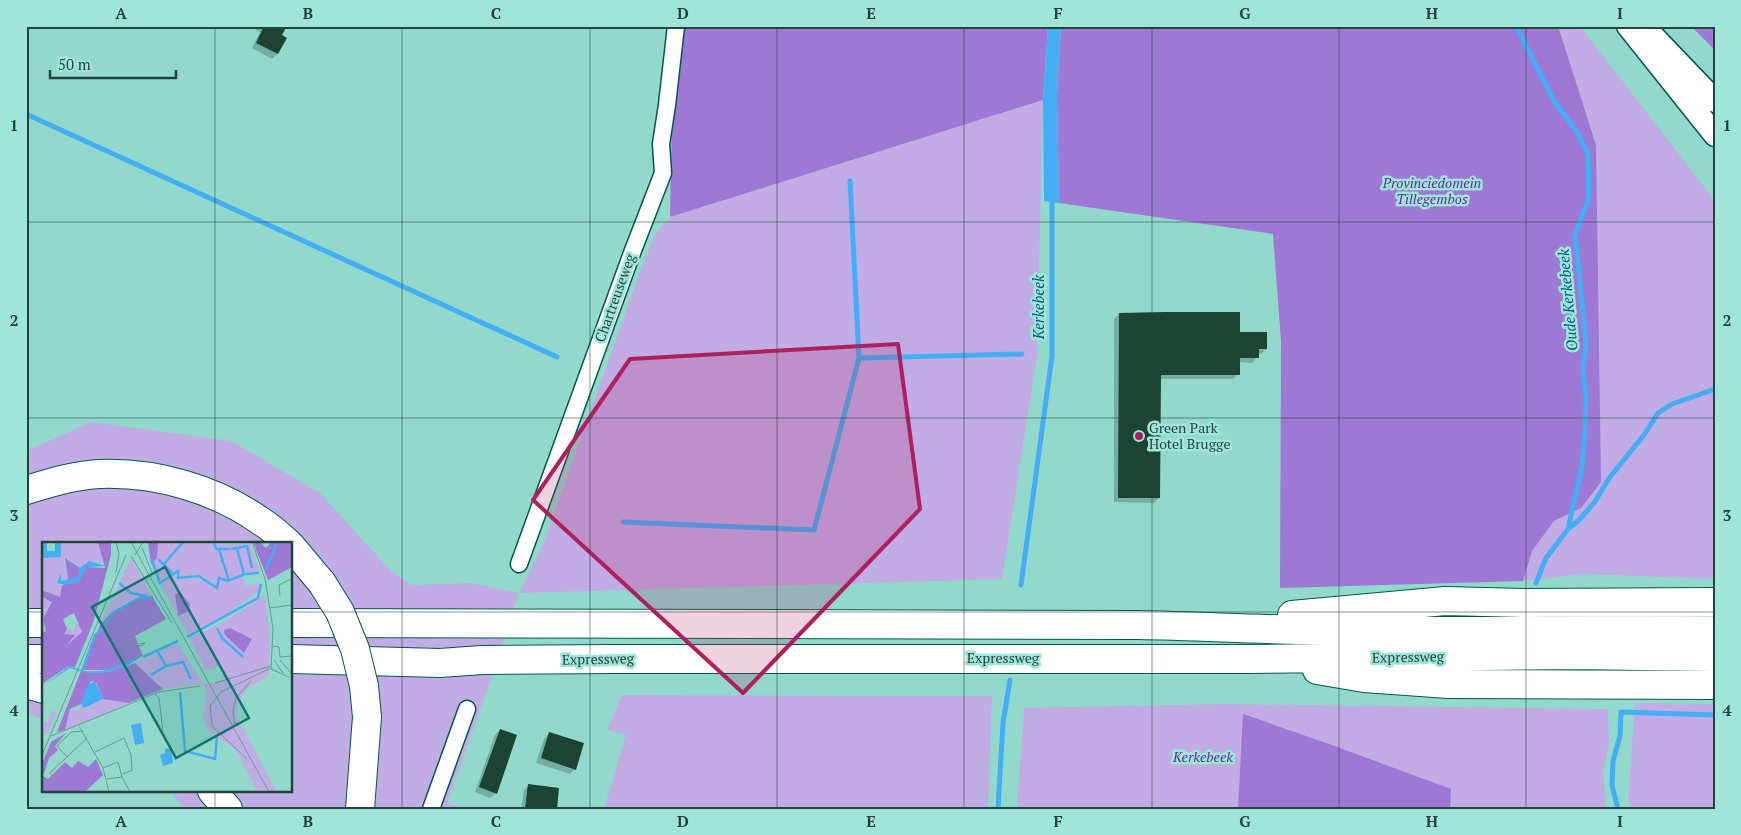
<svg xmlns="http://www.w3.org/2000/svg" width="1741" height="835" font-family="'PT Serif',serif">
  <rect width="100%" height="100%" fill="#92d9cb"/>
  <path fill="#c1ace6" d="M 1558,26 L 1580,26 L 1715,201 L 1715,579 L 1583,574 L 1523,581 L 1532,551 L 1554,521 L 1581,508 L 1596,145 Z
    M 1043,100 L 1037,356 L 1002,579 L 519,593 L 487,691 L 447,803 L 466,809 L 185,809 L 170,791 L 291,791 L 291,544 L 44,544 L 44,719 L 26,714 L 26,451 L 92,422 L 231,441 L 320,493 L 390,570 L 412,585 L 470,583 L 519,593 L 543,545 L 646,255 L 656,233 L 670,217 Z
    M 622,695 L 992,696 L 988,809 L 604,809 L 626,735 L 607,730 Z
    M 1635,703 L 1715,704 L 1715,809 L 1633,809 L 1628,802 Z
    M 1224,704 L 1608,709 L 1609,744 L 1603,771 L 1606,805 L 1608,809 L 1017,809 L 1024,708 Z"/>
  <path fill="#9d78d4" d="M 684,26 L 1048,26 L 1043,100 L 670,217 L 672,111 Z
    M 1061,26 L 1558,26 L 1596,145 L 1601,482 L 1581,508 L 1554,521 L 1532,551 L 1523,581 L 1280,588 L 1281,341 L 1273,234 L 1059,203 L 1057,95 Z
    M 1691,26 L 1715,26 L 1715,50 Z
    M 1243,714 L 1329,744 L 1451,789 L 1450,809 L 1238,809 Z"/>
  <path fill="#43aef3" d="M 1048,26 L 1061,26 L 1057,95 L 1059,203 L 1044,201 L 1043,100 Z"/>
  <path fill="#0003" d="M 258,26 L 285,26 L 280,36 L 277,54 L 272,59 L 252,48 L 260,32 L 256,30 Z
    M 1119,314 L 1239,333 L 1266,349 L 1261,354 L 1257,354 L 1257,357 L 1252,363 L 1238,362 L 1238,374 L 1233,379 L 1159,379 L 1159,498 L 1154,503 L 1114,502 L 1114,319 Z
    M 500,730 L 496,793 L 490,798 L 475,792 L 495,735 Z
    M 549,734 L 575,769 L 570,774 L 536,763 L 544,739 Z
    M 529,785 L 555,809 L 521,809 L 524,790 Z"/>
  <g fill="none" stroke-linecap="round" stroke-linejoin="round">
    <path stroke="#43aef3" stroke-width="5" d="M 1516,26 L 1554,101 L 1577,132 L 1588,154 L 1589,198 L 1575,234 L 1586,341 L 1583,372 L 1586,397 L 1585,432 L 1582,466 L 1568,529 L 1546,558 L 1536,583
      M 26,114 L 557,357
      M 859,358 L 1022,354
      M 623,522 L 814,530 L 859,358 L 850,181
      M 1568,529 L 1578,521 L 1594,503 L 1610,477 L 1644,435 L 1658,413 L 1672,404 L 1715,389
      M 1021,585 L 1052,356 L 1052,197
      M 998,809 L 1003,723 L 1010,680
      M 1618,809 L 1612,785 L 1613,761 L 1620,736 L 1621,712 L 1715,715"/>
  </g>
  <path fill="#1d4432" d="M 264,26 L 287,26 L 282,35 L 287,38 L 278,54 L 256,43 Z
    M 1166,312 L 1240,312 L 1240,332 L 1267,332 L 1267,349 L 1259,349 L 1259,358 L 1240,358 L 1240,375 L 1161,375 L 1160,498 L 1118,498 L 1119,313 Z
    M 500,729 L 517,735 L 497,794 L 479,787 Z
    M 549,732 L 584,743 L 576,770 L 541,758 Z
    M 528,784 L 559,788 L 557,809 L 525,809 Z"/>
  <g fill="none" stroke-linecap="round" stroke-linejoin="round">
    <defs>
      <path id="street" d="M 519,564 L 632,253 L 663,173 L 661,144 L 667,105 L 676,26
        M 431,809 L 467,709"/>
      <path id="secondary" d="M 1628,26 L 1715,135
        M 1648,31 L 1715,101"/>
      <path id="highway" d="M 26,490 C 50,483 75,475 100,474 C 156,472 216,489 262,522 C 272,528 280,536 289,544
        M 291,546 L 322,583
        M 1292,615 L 1445,601 L 1524,603 L 1715,602
        M 26,623 L 44,623
        M 291,623 L 1138,625 C 1194,626 1249,629 1305,630 C 1442,632 1578,631 1715,630
        M 26,659 L 44,659
        M 291,659 L 440,663 L 482,660 L 612,659 L 1247,659 L 1571,655 L 1715,657
        M 1317,670 L 1364,678 L 1449,684 L 1715,685
        M 26,684 L 44,689
        M 212,791 L 228,809
        M 360,809 L 367,717 L 364,686"/>
    </defs>
    <use href="#street" stroke="#02584d" stroke-width="19"/>
    <use href="#secondary" stroke="#02584d" stroke-width="25"/>
    <use href="#highway" stroke="#02584d" stroke-width="30"/>
    <use href="#street" stroke="#fff" stroke-width="16"/>
    <use href="#secondary" stroke="#fff" stroke-width="22"/>
    <use href="#highway" stroke="#fff" stroke-width="28"/>
    <defs>
      <path id="highway-bridge" d="M 322,583 L 340,612 L 355,649 L 364,686"/>
    </defs>
    <use href="#highway-bridge" stroke="#02584d" stroke-width="30" stroke-linecap="butt"/>
    <use href="#highway-bridge" stroke="#fff" stroke-width="28"/>
  </g>
  <path fill="#ad205d" fill-opacity="0.2" stroke="#ad205d" stroke-width="4" stroke-linejoin="round" d="M 898,344 L 920,509 L 743,693 L 533,500 L 630,359 Z"/>
  <path fill="none" stroke="#25433d" stroke-width="1" stroke-opacity="0.55" d="M 215,26 L 215,544M 402,26 L 402,809M 590,26 L 590,809M 777,26 L 777,809M 964,26 L 964,809M 1152,26 L 1152,809M 1339,26 L 1339,809M 1526,26 L 1526,809M 26,222 L 1715,222M 26,418 L 1715,418M 26,612 L 44,612M 291,612 L 1715,612M 215,791 L 215,809"/>
  <circle fill="#ad205d" stroke="#9fe6d8" stroke-width="2" cx="1139" cy="436" r="5"/>
  <g text-anchor="middle" stroke-width="5" stroke-linejoin="round" paint-order="stroke">
    <g font-size="14" font-style="italic" fill="#612d9a" stroke="#9fe6d8">
      <text x="1432" y="188">Provinciedomein<tspan x="1432" dy="16">Tillegembos</tspan></text>
      <text x="1203" y="762">Kerkebeek</text>
    </g>
    <g font-size="14" fill="#25433d" stroke="#9fe6d8">
      <text transform="translate(615 298) rotate(-70)" y="5">Chartreuseweg</text>
      <text transform="translate(1408 657) rotate(-1)" y="5">Expressweg</text>
      <text x="1003" y="663">Expressweg</text>
      <text transform="translate(598 659) rotate(-1)" y="5">Expressweg</text>
    </g>
    <g font-size="14" fill="#25433d" stroke="#9fe6d8" text-anchor="start">
      <text x="1149" y="433">Green Park<tspan x="1149" dy="16">Hotel Brugge</tspan></text>
    </g>
    <g font-size="15" font-style="italic" fill="#015783" stroke="#9fe6d8">
      <text transform="translate(1568 300) rotate(-95)" y="5">Oude Kerkebeek</text>
      <text transform="translate(1039 307) rotate(-90)" y="5">Kerkebeek</text>
    </g>
  </g>
  <g transform="translate(42 542)">
    <rect width="250" height="250" fill="#92d9cb"/>
    <path d="M 19,0 L 56,0 L 61,10 L 60,21 L 51,19 L 38,26 L 26,16 L 22,19 L 26,37 L 17,39 L 19,31 L 16,36 L 16,42 L 20,43 L 18,55 L 0,48 L 0,16 L 19,15 ZM 116,0 L 176,0 L 177,3 L 207,0 L 218,29 L 202,32 L 199,21 L 201,32 L 185,38 L 177,35 L 175,45 L 161,34 L 137,35 L 136,28 L 116,40 L 109,22 L 115,16 ZM 89,16 L 111,56 L 102,54 L 70,70 L 58,83 ZM 132,33 L 138,37 L 161,36 L 175,47 L 178,37 L 187,41 L 200,34 L 204,44 L 218,41 L 218,48 L 181,75 L 146,93 L 118,42 ZM 223,53 L 228,93 L 227,133 L 204,147 L 195,163 L 194,174 L 235,250 L 216,250 L 194,208 L 166,188 L 161,175 L 165,152 L 161,142 L 121,147 L 93,121 L 136,101 L 161,142 L 182,139 L 178,124 L 164,129 L 147,96 L 176,83 ZM 3,54 L 10,60 L 1,81 L 4,89 L 0,91 L 0,55 ZM 34,82 L 39,82 L 39,92 L 25,103 L 30,95 L 28,91 L 27,94 L 22,92 L 25,84 L 31,91 ZM 61,157 L 87,161 L 23,188 L 28,169 L 37,168 L 39,162 L 44,166 ZM 10,168 L 15,170 L 6,191 L 0,193 L 2,180 L 6,181 Z" fill="#c1ace6"/>
    <path d="M 56,0 L 69,0 L 69,13 L 51,81 L 33,125 L 27,124 L 0,142 L 0,91 L 4,89 L 1,77 L 10,60 L 0,55 L 0,48 L 18,55 L 20,43 L 35,40 L 44,25 L 63,26 ZM 32,71 L 40,90 L 25,103 L 33,93 L 22,92 L 25,87 L 21,77 ZM 106,0 L 116,0 L 115,16 L 109,22 ZM 211,0 L 218,0 L 224,6 L 229,0 L 250,0 L 250,25 L 226,38 ZM 23,16 L 38,26 L 36,35 L 25,40 L 21,40 L 26,37 ZM 138,50 L 148,62 L 147,69 L 136,74 L 133,52 ZM 99,54 L 111,56 L 124,77 L 93,94 L 101,114 L 69,128 L 40,128 L 58,83 L 70,70 ZM 188,86 L 210,97 L 202,111 L 183,93 L 182,88 ZM 93,121 L 121,147 L 87,161 L 61,157 L 54,140 L 49,139 L 39,162 L 28,167 L 23,188 L 15,190 L 39,129 L 66,130 ZM 24,191 L 13,204 L 16,208 L 7,216 L 1,234 L 6,237 L 23,220 L 30,226 L 36,219 L 46,225 L 54,217 L 61,233 L 43,250 L 0,250 L 0,222 L 9,200 Z" fill="#9d78d4" fill-rule="evenodd"/>
    <path d="M 0,0 L 5,0 L 5,9 L 13,9 L 13,0 L 19,0 L 19,15 L 0,16 ZM 47,19 L 64,24 L 44,25 L 38,39 L 24,43 L 15,41 L 19,31 L 19,39 L 36,35 L 38,26 ZM 101,114 L 83,125 L 61,131 L 45,131 L 28,126 L 0,144 L 28,124 L 45,130 L 61,129 ZM 53,139 L 61,157 L 42,166 L 39,162 L 45,144 ZM 99,181 L 102,201 L 93,203 L 89,183 ZM 129,206 L 131,221 L 121,224 L 118,213 L 123,211 L 123,207 Z" fill="#43aef3"/>
    <path fill="none" stroke="#43aef3" stroke-width="2.5" d="M 172,0 L 174,7 L 188,7M 177,7 L 187,39M 189,7 L 205,4 L 210,26M 195,7 L 202,32M 116,17 L 130,31M 110,18 L 118,41 L 136,29 L 136,36 L 157,34 L 175,46 L 177,36 L 186,39 L 203,32 L 217,31M 122,22 L 141,0M 224,28 L 235,0M 77,41 L 89,51 L 105,54M 175,86 L 180,96 L 201,115M 59,89 L 71,71 L 98,56 L 111,55M 145,95 L 216,56 L 219,42M 116,110 L 124,124M 101,115 L 136,99M 40,129 L 53,93 L 58,90M 109,133 L 124,124 L 141,120 L 149,137M 138,150 L 143,209 L 173,217 L 175,195"/>
    <path fill="none" stroke="#669d92" stroke-width="1" d="M 89,0 L 227,250M 210,0 L 223,37 L 231,86 L 229,127 L 247,135M 100,6 L 110,31M 93,13 L 101,0M 89,14 L 130,81M 74,30 L 77,12 L 74,0M 238,54 L 237,43 L 249,37 L 250,40M 228,66 L 250,63M 231,104 L 237,105 L 238,115 L 250,114M 232,118 L 241,131M 238,118 L 250,132M 173,141 L 229,124M 113,152 L 117,156 L 121,190M 93,160 L 80,110 L 83,102 L 100,104 L 103,101 L 97,102M 193,183 L 191,169 L 194,156 L 209,139M 37,184 L 61,226 L 67,250M 9,194 L 117,150 L 158,144M 53,210 L 82,196 L 89,213 L 90,228 L 81,232M 0,213 L 84,13M 25,215 L 15,204 L 29,190 L 41,189M 205,217 L 170,184 L 168,164 L 179,150 L 229,126M 61,226 L 76,220 L 80,235M 65,237 L 80,235 L 88,250M 23,250 L 8,231 L 45,196"/>
    <path fill="#0f766e" fill-opacity="0.15" stroke="#0f766e" stroke-width="2.5" d="M 123,25 L 207,176 L 134,216 L 50,65 Z"/>
    <rect width="250" height="250" fill="none" stroke="#25433d" stroke-width="2.5"/>
  </g>
  <rect width="1741" height="835" fill="none" stroke="#9fe6d8" stroke-width="55"/>
  <path d="M50 70v8h126v-8" fill="none" stroke="#25433d" stroke-width="2.5"/>
  <text x="58" y="70" font-size="15" fill="#25433d" stroke="#9fe6d8" stroke-width="4" paint-order="stroke">50 m</text>
  <rect x="28" y="28" width="1686" height="780" fill="none" stroke="#25433d" stroke-width="2"/>
  <g font-size="16" text-anchor="middle" font-weight="bold" fill="#25433d">
    <text x="121" y="19">A</text>
    <text x="308" y="19">B</text>
    <text x="496" y="19">C</text>
    <text x="683" y="19">D</text>
    <text x="871" y="19">E</text>
    <text x="1058" y="19">F</text>
    <text x="1245" y="19">G</text>
    <text x="1432" y="19">H</text>
    <text x="1620" y="19">I</text>
    <text x="14" y="131">1</text>
    <text x="1727" y="131">1</text>
    <text x="14" y="326">2</text>
    <text x="1727" y="326">2</text>
    <text x="14" y="521">3</text>
    <text x="1727" y="521">3</text>
    <text x="14" y="716">4</text>
    <text x="1727" y="716">4</text>
    <text x="121" y="827">A</text>
    <text x="308" y="827">B</text>
    <text x="496" y="827">C</text>
    <text x="683" y="827">D</text>
    <text x="871" y="827">E</text>
    <text x="1058" y="827">F</text>
    <text x="1245" y="827">G</text>
    <text x="1432" y="827">H</text>
    <text x="1620" y="827">I</text>
  </g>
</svg>
